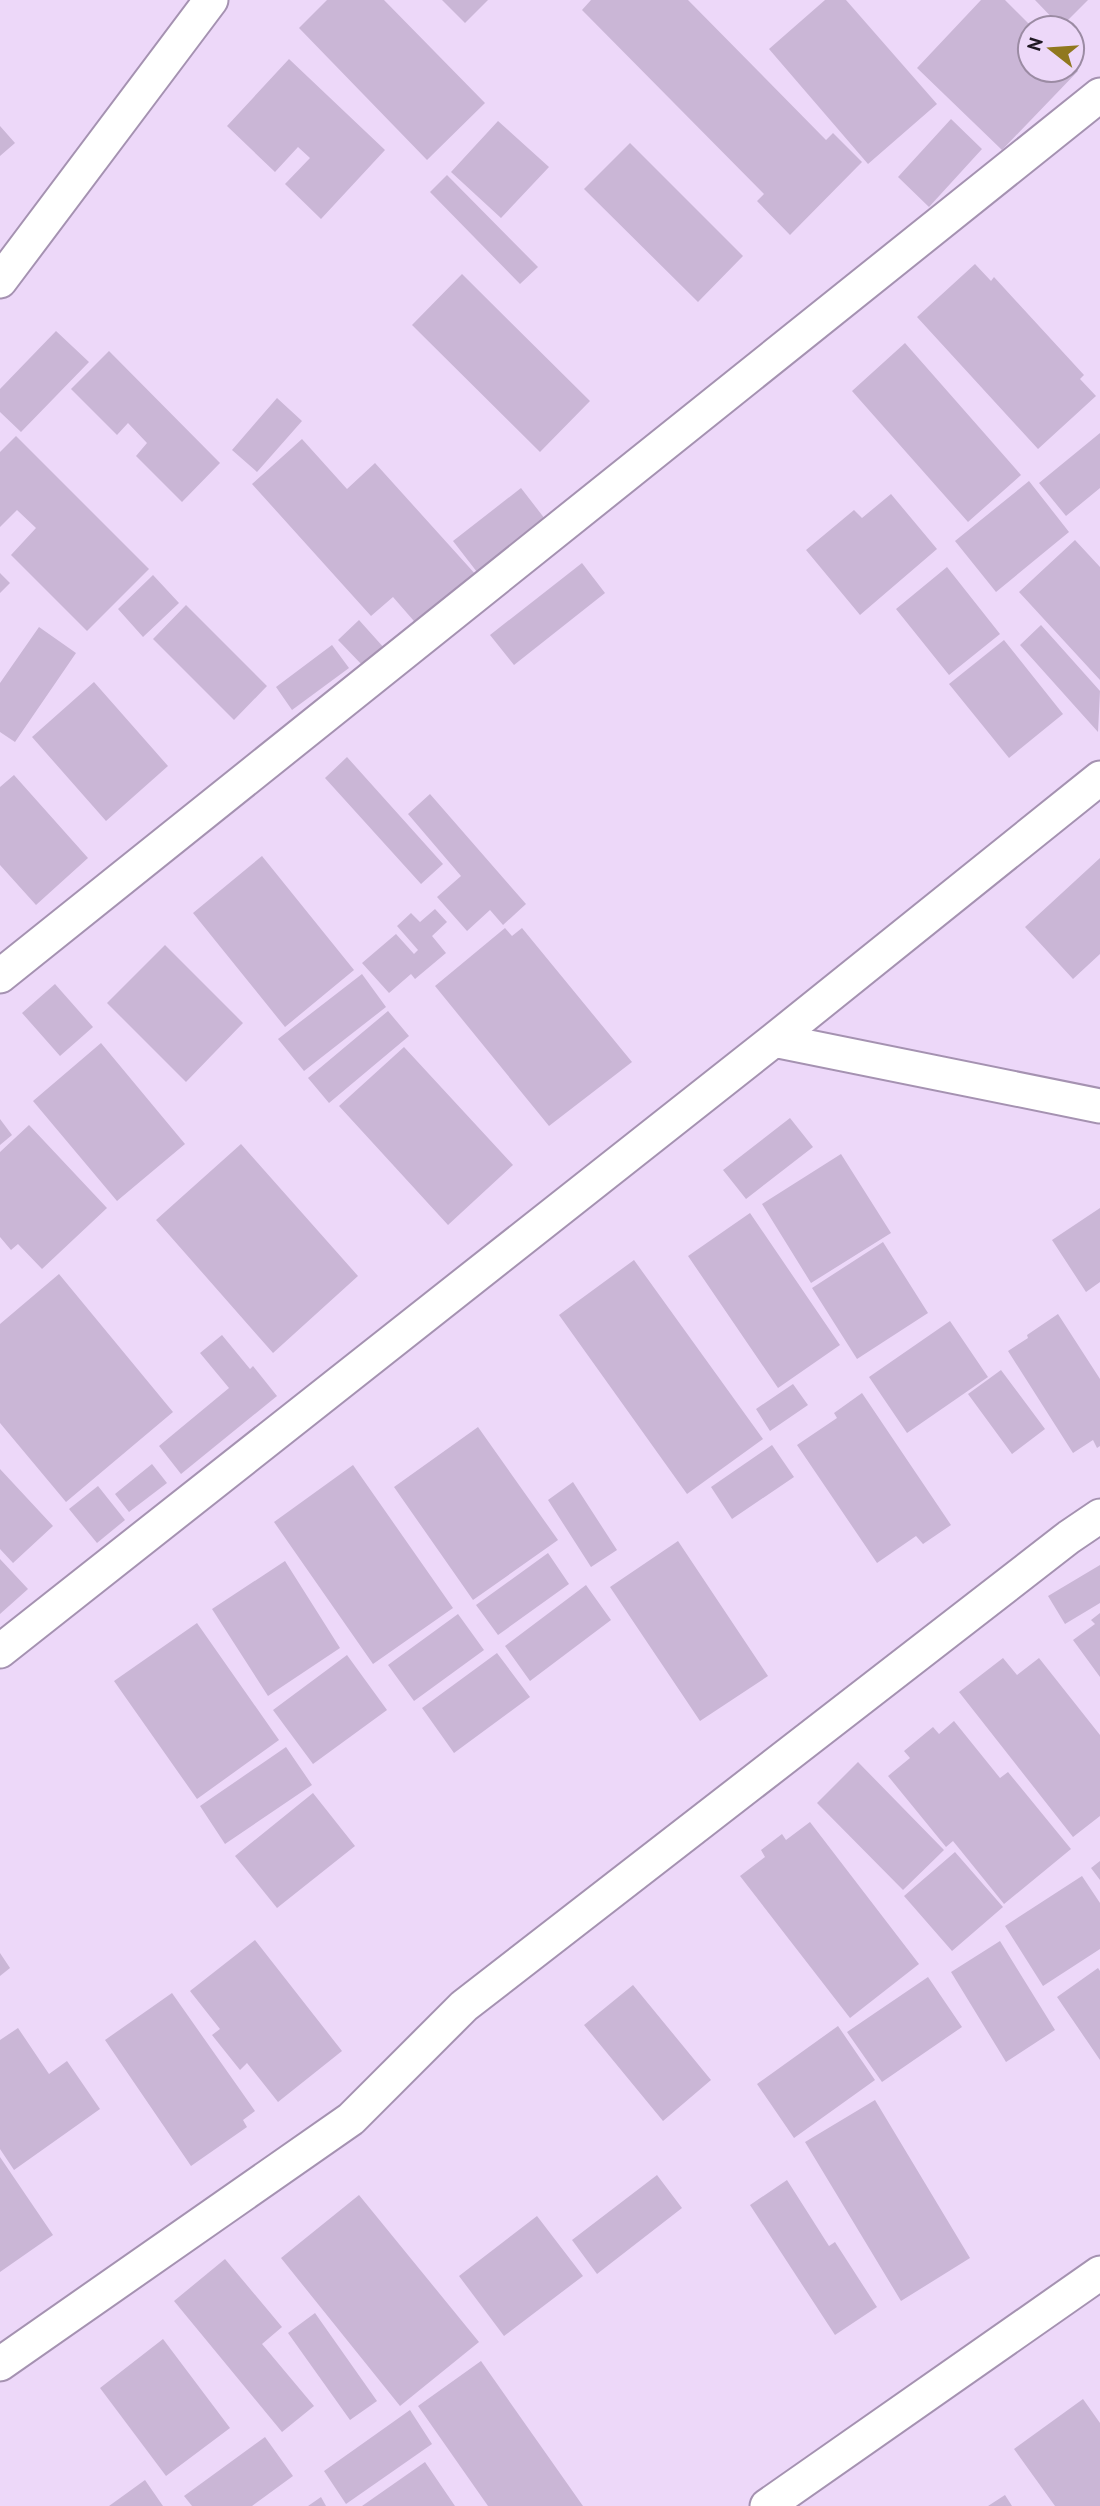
<svg xmlns="http://www.w3.org/2000/svg" width="1100" height="2506" font-family="'PT Sans',sans-serif">
  <rect width="100%" height="100%" fill="#edd8f9"/>
  <path fill="#cab6d6" d="M 327,0 L 384,0 L 485,103 L 427,160 L 299,28 Z
    M 442,0 L 488,0 L 465,23 Z
    M 591,0 L 688,0 L 826,140 L 833,133 L 862,162 L 790,235 L 757,201 L 764,194 L 582,10 Z
    M 825,0 L 846,0 L 937,104 L 868,164 L 769,49 Z
    M 981,0 L 1005,0 L 1033,28 L 1030,28 L 1030,70 L 1072,70 L 1072,65 L 1078,71 L 1002,150 L 917,68 Z
    M 1035,0 L 1088,0 L 1061,27 Z
    M 289,59 L 385,150 L 321,219 L 285,184 L 310,158 L 298,147 L 275,172 L 227,126 Z
    M 951,119 L 982,149 L 929,207 L 898,177 Z
    M 498,121 L 549,167 L 501,218 L 451,172 Z
    M 0,126 L 15,143 L 0,156 Z
    M 630,143 L 743,256 L 698,302 L 584,189 Z
    M 447,175 L 538,267 L 520,284 L 430,192 Z
    M 975,264 L 991,281 L 994,277 L 1084,375 L 1080,379 L 1096,396 L 1038,449 L 917,317 Z
    M 462,274 L 590,401 L 540,452 L 412,325 Z
    M 56,331 L 89,362 L 21,432 L 0,412 L 0,389 Z
    M 905,343 L 1021,475 L 968,522 L 852,391 Z
    M 109,351 L 220,463 L 182,502 L 136,456 L 147,443 L 128,423 L 117,435 L 71,389 Z
    M 277,398 L 302,421 L 257,472 L 232,450 Z
    M 1100,433 L 1100,488 L 1066,516 L 1039,483 Z
    M 16,436 L 149,569 L 87,631 L 11,555 L 36,528 L 17,510 L 0,527 L 0,452 Z
    M 302,439 L 347,489 L 375,463 L 477,576 L 420,628 L 393,597 L 371,616 L 252,484 Z
    M 1029,481 L 1069,532 L 996,592 L 955,541 Z
    M 521,488 L 545,519 L 477,572 L 453,541 Z
    M 891,494 L 937,549 L 860,615 L 806,550 L 854,510 L 862,518 Z
    M 1075,540 L 1100,567 L 1100,680 L 1019,592 Z
    M 582,563 L 605,593 L 514,665 L 490,635 Z
    M 947,567 L 1000,634 L 949,675 L 896,609 Z
    M 0,573 L 10,583 L 0,593 Z
    M 153,575 L 179,603 L 143,637 L 118,609 Z
    M 186,605 L 267,686 L 234,720 L 153,639 Z
    M 359,620 L 385,649 L 365,668 L 338,640 Z
    M 1041,625 L 1100,691 L 1098,732 L 1020,645 Z
    M 39,627 L 76,653 L 15,742 L 0,732 L 0,683 Z
    M 1004,640 L 1063,714 L 1009,758 L 949,684 Z
    M 332,645 L 349,668 L 292,710 L 276,687 Z
    M 94,682 L 168,766 L 106,821 L 32,737 Z
    M 347,757 L 443,864 L 421,884 L 325,778 Z
    M 14,775 L 88,858 L 36,905 L 0,865 L 0,787 Z
    M 430,794 L 526,904 L 503,925 L 490,910 L 467,931 L 437,897 L 461,876 L 408,814 Z
    M 262,856 L 354,970 L 285,1027 L 193,913 Z
    M 1100,858 L 1100,954 L 1073,979 L 1025,927 Z
    M 435,909 L 447,922 L 432,936 L 446,953 L 415,979 L 411,974 L 389,993 L 362,963 L 396,934 L 414,954 L 418,950 L 397,926 L 411,913 L 420,922 Z
    M 505,928 L 512,936 L 522,928 L 632,1062 L 549,1126 L 435,986 Z
    M 165,945 L 243,1023 L 186,1082 L 107,1003 Z
    M 362,974 L 386,1007 L 304,1071 L 278,1039 Z
    M 55,984 L 93,1027 L 60,1056 L 22,1013 Z
    M 388,1011 L 409,1036 L 329,1103 L 308,1078 Z
    M 101,1043 L 185,1144 L 117,1201 L 33,1101 Z
    M 404,1047 L 513,1165 L 448,1225 L 339,1106 Z
    M 790,1118 L 813,1147 L 746,1199 L 723,1170 Z
    M 0,1119 L 12,1135 L 0,1145 Z
    M 29,1125 L 107,1208 L 42,1269 L 18,1244 L 11,1250 L 0,1237 L 0,1152 Z
    M 241,1144 L 358,1276 L 273,1353 L 156,1220 Z
    M 841,1154 L 891,1233 L 811,1283 L 762,1204 Z
    M 1100,1208 L 1100,1282 L 1086,1292 L 1052,1240 Z
    M 750,1213 L 840,1345 L 778,1388 L 688,1256 Z
    M 883,1242 L 928,1313 L 857,1359 L 812,1288 Z
    M 634,1260 L 763,1439 L 687,1494 L 559,1315 Z
    M 59,1274 L 173,1412 L 66,1502 L 0,1423 L 0,1324 Z
    M 1058,1314 L 1100,1379 L 1100,1446 L 1097,1448 L 1093,1440 L 1073,1453 L 1008,1351 L 1028,1338 L 1027,1335 Z
    M 950,1321 L 988,1377 L 907,1433 L 869,1377 Z
    M 222,1335 L 250,1369 L 253,1366 L 277,1396 L 181,1474 L 159,1446 L 229,1388 L 200,1353 Z
    M 1001,1370 L 1045,1429 L 1012,1454 L 968,1394 Z
    M 793,1384 L 808,1405 L 770,1431 L 756,1409 Z
    M 862,1393 L 951,1525 L 923,1544 L 916,1536 L 877,1563 L 797,1445 L 837,1418 L 834,1413 Z
    M 478,1427 L 558,1540 L 473,1600 L 394,1487 Z
    M 772,1445 L 794,1477 L 732,1519 L 711,1487 Z
    M 152,1464 L 167,1483 L 129,1512 L 115,1494 Z
    M 353,1465 L 453,1608 L 373,1664 L 274,1522 Z
    M 0,1469 L 53,1526 L 13,1563 L 0,1549 Z
    M 573,1482 L 617,1550 L 591,1567 L 548,1500 Z
    M 98,1486 L 125,1520 L 97,1543 L 69,1509 Z
    M 678,1541 L 768,1676 L 700,1721 L 610,1587 Z
    M 548,1553 L 569,1584 L 498,1635 L 476,1605 Z
    M 0,1559 L 28,1589 L 0,1614 Z
    M 285,1561 L 340,1648 L 268,1696 L 212,1609 Z
    M 1100,1565 L 1100,1603 L 1065,1624 L 1048,1596 Z
    M 586,1585 L 611,1620 L 530,1681 L 505,1646 Z
    M 1100,1613 L 1100,1677 L 1073,1640 L 1095,1624 L 1091,1620 Z
    M 458,1614 L 484,1650 L 414,1701 L 388,1665 Z
    M 197,1623 L 279,1740 L 197,1799 L 114,1681 Z
    M 497,1653 L 530,1697 L 454,1753 L 422,1708 Z
    M 347,1655 L 387,1710 L 313,1764 L 273,1710 Z
    M 1003,1658 L 1017,1675 L 1039,1658 L 1100,1735 L 1100,1816 L 1073,1837 L 959,1692 Z
    M 954,1721 L 1000,1778 L 1008,1772 L 1071,1849 L 1004,1904 L 953,1841 L 946,1847 L 888,1776 L 910,1758 L 904,1751 L 933,1727 L 939,1734 Z
    M 286,1747 L 312,1785 L 225,1844 L 200,1806 Z
    M 858,1762 L 944,1850 L 903,1890 L 817,1803 Z
    M 313,1793 L 355,1846 L 277,1908 L 235,1856 Z
    M 810,1822 L 919,1964 L 850,2018 L 740,1876 L 765,1857 L 761,1850 L 782,1834 L 786,1840 Z
    M 955,1852 L 1003,1907 L 952,1951 L 904,1896 Z
    M 1100,1861 L 1100,1880 L 1091,1868 Z
    M 1082,1876 L 1100,1903 L 1100,1949 L 1043,1986 L 1005,1926 Z
    M 255,1940 L 342,2051 L 278,2102 L 247,2063 L 240,2070 L 212,2035 L 220,2029 L 190,1991 Z
    M 1000,1941 L 1055,2030 L 1006,2062 L 951,1972 Z
    M 0,1953 L 10,1968 L 0,1976 Z
    M 1098,1968 L 1100,1971 L 1100,2060 L 1057,1997 Z
    M 928,1977 L 962,2027 L 882,2082 L 847,2032 Z
    M 633,1985 L 711,2080 L 663,2121 L 584,2025 Z
    M 172,1993 L 255,2111 L 243,2120 L 247,2127 L 191,2166 L 105,2040 Z
    M 838,2026 L 875,2080 L 794,2138 L 757,2084 Z
    M 18,2028 L 49,2074 L 67,2061 L 100,2109 L 14,2170 L 0,2149 L 0,2040 Z
    M 875,2100 L 970,2258 L 901,2301 L 805,2142 Z
    M 0,2157 L 53,2235 L 0,2272 Z
    M 657,2175 L 682,2208 L 597,2274 L 572,2240 Z
    M 787,2180 L 829,2246 L 835,2242 L 877,2307 L 835,2335 L 750,2205 Z
    M 359,2195 L 479,2342 L 400,2406 L 281,2258 Z
    M 537,2216 L 583,2276 L 504,2336 L 459,2276 Z
    M 225,2259 L 282,2327 L 262,2344 L 314,2406 L 282,2432 L 174,2301 Z
    M 315,2313 L 377,2401 L 350,2420 L 288,2333 Z
    M 163,2339 L 230,2428 L 166,2476 L 100,2388 Z
    M 481,2361 L 583,2506 L 488,2506 L 418,2406 Z
    M 1083,2399 L 1100,2423 L 1100,2506 L 1055,2506 L 1014,2449 Z
    M 410,2410 L 432,2444 L 346,2504 L 324,2471 Z
    M 265,2437 L 293,2476 L 252,2506 L 192,2506 L 184,2496 Z
    M 425,2462 L 455,2506 L 362,2506 Z
    M 145,2480 L 163,2506 L 109,2506 Z
    M 1005,2495 L 1012,2506 L 988,2506 Z
    M 321,2497 L 326,2506 L 308,2506 Z"/>
  <g fill="none" stroke-linecap="round" stroke-linejoin="round">
    <defs>
      <path id="street" d="M 0,281 L 211,0
        M 0,976 L 1100,95
        M 774,1040 L 1100,1106
        M 0,1651 L 774,1040 L 1100,778
        M 0,2364 L 351,2119 L 464,2006 L 1069,1537 L 1100,1516
        M 767,2506 L 1100,2273"/>
    </defs>
    <use href="#street" stroke="#a592b1" stroke-width="37"/>
    <use href="#street" stroke="#fff" stroke-width="33"/>
  </g>
  <g transform="translate(1051 49) rotate(287)"><circle r="33" fill="#edd8f9" stroke="#9b8ba3" stroke-width="2"/>
  <path d="M0-5L12 26L0 18L-12 26Z" fill="#90781e"/>
  <text y="-10" font-size="19" font-weight="bold" text-anchor="middle" fill="#1f1823">N</text>
  </g>
</svg>
